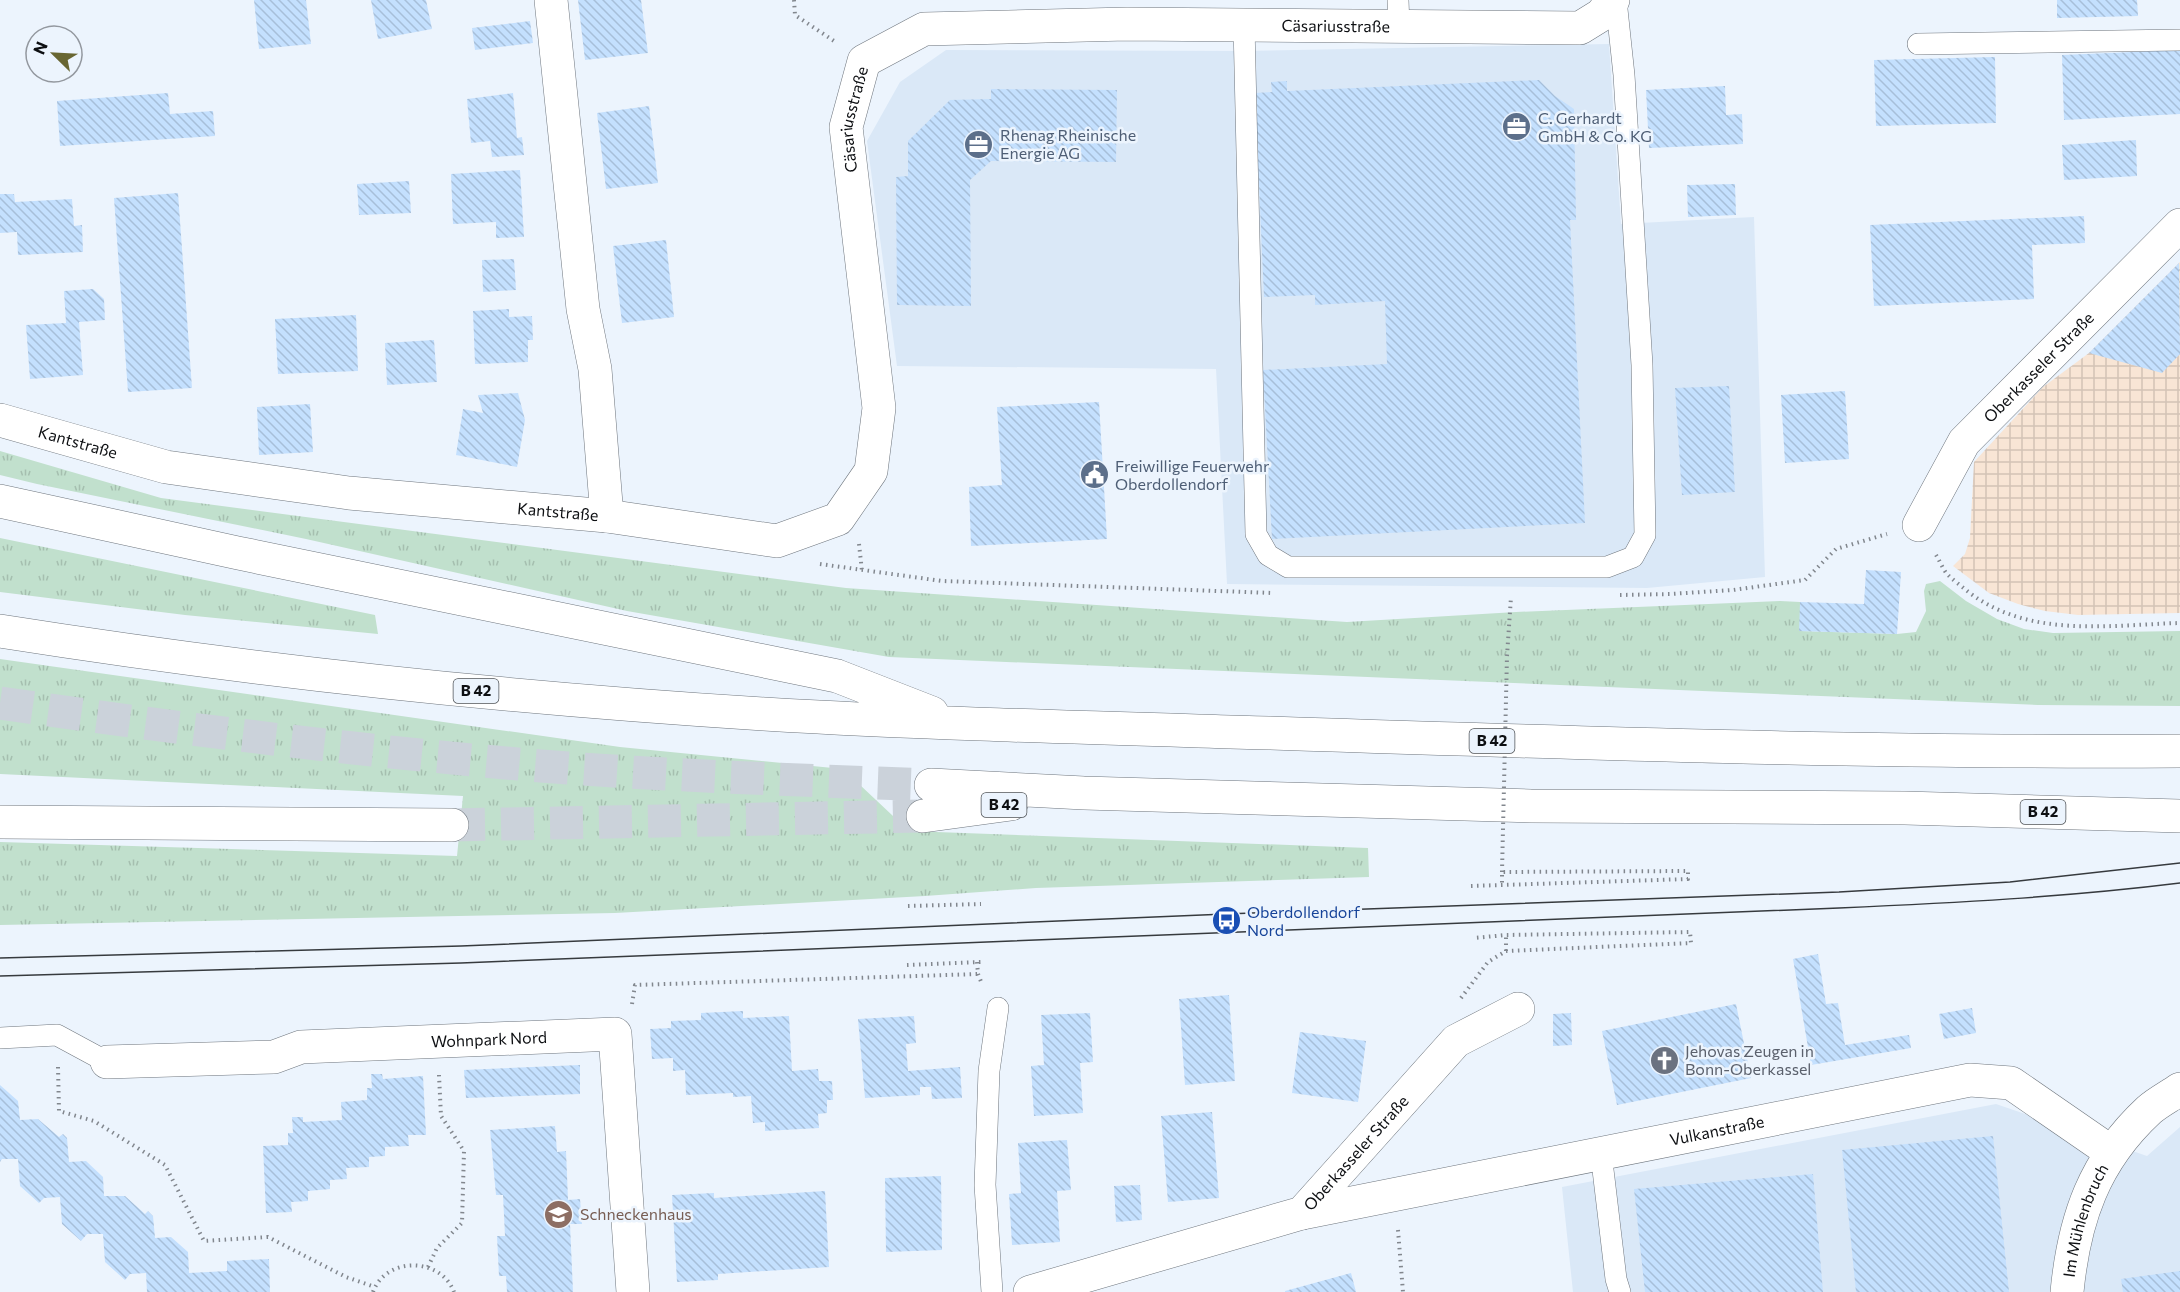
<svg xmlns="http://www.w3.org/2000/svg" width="2180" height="1292" font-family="Commissioner,sans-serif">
  <defs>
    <pattern id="industrial-grid" width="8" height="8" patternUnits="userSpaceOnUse" patternTransform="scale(1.5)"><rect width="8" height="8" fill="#f8e5d5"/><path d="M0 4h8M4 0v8" fill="none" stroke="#d3c3b6"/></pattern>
    <pattern id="grass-tufts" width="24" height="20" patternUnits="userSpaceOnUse" patternTransform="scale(1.5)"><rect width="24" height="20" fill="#c1e0cd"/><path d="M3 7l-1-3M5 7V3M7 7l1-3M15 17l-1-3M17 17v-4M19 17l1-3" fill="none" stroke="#a5bfaf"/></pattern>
    <pattern id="building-back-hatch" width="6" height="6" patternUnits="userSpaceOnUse" patternTransform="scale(1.5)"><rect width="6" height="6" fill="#c4e0fe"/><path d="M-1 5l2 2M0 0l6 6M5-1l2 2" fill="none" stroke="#a7bfd9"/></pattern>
  </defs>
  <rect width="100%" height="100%" fill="#ecf4fd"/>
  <path fill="#dae8f7" d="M 1609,44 L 1621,224 L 1754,217 L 1765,577 L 1647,588 L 1227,584 L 1216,369 L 897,366 L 867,141 L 900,82 L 946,50 L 1241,51 Z
    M 1996,1104 L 2147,1156 L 2180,1127 L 2180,1292 L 1573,1292 L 1562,1187 Z"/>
  <path fill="url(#industrial-grid)" d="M 2180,262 L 2180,613 L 2078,615 L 2045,611 L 2018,604 L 1989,593 L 1953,566 L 1965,554 L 1970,538 L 1974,462 L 2043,387 L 2089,353 Z"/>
  <path fill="url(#grass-tufts)" d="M 0,451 L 161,498 L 846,588 L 1347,622 L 1516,612 L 1780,601 L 1800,602 L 1800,631 L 1897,634 L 1916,632 L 1926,611 L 1924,591 L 1926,584 L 1940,581 L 1966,601 L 1997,619 L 2024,629 L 2053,633 L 2180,631 L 2180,706 L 2038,705 L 889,657 L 627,611 L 306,539 L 37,484 L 0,475 Z
    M 0,538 L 375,615 L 378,634 L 185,615 L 0,592 Z
    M 0,659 L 620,747 L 843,769 L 909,831 L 1368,848 L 1369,877 L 1036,888 L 925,896 L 615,913 L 0,925 L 0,842 L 457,856 L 463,796 L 0,774 Z"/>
  <path fill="url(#building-back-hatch)" d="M 254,0 L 306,0 L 311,44 L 259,49 Z
    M 371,0 L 426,0 L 432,29 L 378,39 Z
    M 578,0 L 641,0 L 648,53 L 585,60 Z
    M 2057,0 L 2137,0 L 2138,16 L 2057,18 Z
    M 530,21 L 533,43 L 475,50 L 472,28 Z
    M 2180,50 L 2180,114 L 2064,120 L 2062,55 Z
    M 1995,57 L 1996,123 L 1876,126 L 1874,60 Z
    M 1539,80 L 1555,96 L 1574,109 L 1576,220 L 1570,220 L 1585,523 L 1272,539 L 1263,370 L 1387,364 L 1385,301 L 1315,305 L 1315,295 L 1264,297 L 1255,93 L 1272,92 L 1271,82 L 1287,81 L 1287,91 Z
    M 1725,86 L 1726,115 L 1742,114 L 1743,144 L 1649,148 L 1646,90 Z
    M 991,89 L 1117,90 L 1116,162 L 991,161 L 970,180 L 971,306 L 897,305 L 896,177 L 908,176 L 908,141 L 950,100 L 991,99 Z
    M 168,93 L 170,114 L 213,111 L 215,136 L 60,146 L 57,101 Z
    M 513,93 L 517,138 L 522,137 L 524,155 L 492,157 L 490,141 L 471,143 L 467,99 Z
    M 649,106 L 658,183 L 606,189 L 597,113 Z
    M 2136,140 L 2137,176 L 2064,180 L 2062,145 Z
    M 520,170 L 524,237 L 496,238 L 496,222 L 453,224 L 451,174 Z
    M 409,181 L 411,213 L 359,215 L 357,184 Z
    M 1735,184 L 1736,215 L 1688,217 L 1687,185 Z
    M 178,193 L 192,388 L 128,392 L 114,198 Z
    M 0,194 L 14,194 L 15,202 L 72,199 L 74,226 L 82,225 L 83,252 L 18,255 L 17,232 L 0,233 Z
    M 2084,216 L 2085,243 L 2032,245 L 2034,299 L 1874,306 L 1870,225 Z
    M 666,240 L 674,317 L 622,323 L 613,246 Z
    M 514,259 L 516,290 L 483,292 L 482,260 Z
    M 2179,263 L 2180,354 L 2162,373 L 2089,353 Z
    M 93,289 L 104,299 L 105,320 L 79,322 L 83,375 L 30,379 L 26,325 L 66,323 L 64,291 Z
    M 509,309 L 509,317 L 532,316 L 533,340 L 528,340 L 528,362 L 475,364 L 473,311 Z
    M 356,315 L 358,371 L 278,374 L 275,319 Z
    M 434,340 L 437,382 L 387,385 L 385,343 Z
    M 1729,386 L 1735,492 L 1682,495 L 1675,388 Z
    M 1845,391 L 1849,459 L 1785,463 L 1781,395 Z
    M 518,393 L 525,420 L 517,467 L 456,455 L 463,409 L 483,413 L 478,395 Z
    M 1099,402 L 1107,539 L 971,546 L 969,487 L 1002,485 L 997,407 Z
    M 310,404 L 313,452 L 259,455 L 257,407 Z
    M 1866,570 L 1901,572 L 1897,634 L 1799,631 L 1800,602 L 1864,604 Z
    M 1818,954 L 1826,1004 L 1838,1003 L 1845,1045 L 1909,1035 L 1911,1048 L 1811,1065 L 1793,959 Z
    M 1229,995 L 1235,1081 L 1185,1085 L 1179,999 Z
    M 1736,1004 L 1751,1078 L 1617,1105 L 1602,1031 Z
    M 1972,1008 L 1976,1033 L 1944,1039 L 1939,1014 Z
    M 743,1011 L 743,1018 L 789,1016 L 792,1071 L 818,1069 L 819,1081 L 832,1081 L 833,1100 L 827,1100 L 827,1113 L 818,1114 L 819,1128 L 765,1131 L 765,1122 L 753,1123 L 751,1096 L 733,1097 L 733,1093 L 686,1095 L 685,1070 L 673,1071 L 673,1058 L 652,1059 L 650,1029 L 671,1028 L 671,1021 L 701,1020 L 701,1013 Z
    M 1090,1013 L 1093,1062 L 1080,1063 L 1083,1113 L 1034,1116 L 1031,1066 L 1044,1065 L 1041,1015 Z
    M 1571,1013 L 1572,1045 L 1553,1046 L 1553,1014 Z
    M 914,1016 L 916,1043 L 906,1044 L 908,1071 L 960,1067 L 962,1098 L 932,1099 L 931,1087 L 920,1087 L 920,1095 L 865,1098 L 858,1019 Z
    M 1300,1032 L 1366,1041 L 1358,1102 L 1292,1093 Z
    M 580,1065 L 580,1094 L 466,1098 L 464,1070 Z
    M 371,1074 L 382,1074 L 383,1079 L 423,1076 L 426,1135 L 408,1135 L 409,1146 L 385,1147 L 385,1156 L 369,1157 L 369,1167 L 346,1168 L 347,1179 L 330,1180 L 330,1189 L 308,1191 L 308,1201 L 291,1202 L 292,1212 L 266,1213 L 263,1146 L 288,1145 L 288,1133 L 293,1133 L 292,1117 L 303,1117 L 303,1122 L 342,1120 L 341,1102 L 367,1100 L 367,1088 L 372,1088 Z
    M 0,1085 L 18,1101 L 20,1120 L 38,1119 L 59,1137 L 63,1134 L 67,1138 L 69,1162 L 86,1161 L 103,1177 L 104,1196 L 125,1196 L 145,1214 L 148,1211 L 153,1216 L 155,1238 L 171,1237 L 188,1252 L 189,1273 L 227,1271 L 227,1261 L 269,1259 L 270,1292 L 147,1292 L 146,1273 L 130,1274 L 125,1280 L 105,1262 L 103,1234 L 87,1234 L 81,1241 L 62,1224 L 60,1197 L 44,1198 L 39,1203 L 20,1186 L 18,1159 L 2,1159 L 0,1162 Z
    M 1212,1112 L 1219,1198 L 1168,1202 L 1161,1116 Z
    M 555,1126 L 557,1152 L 566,1151 L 568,1200 L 580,1199 L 582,1224 L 570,1224 L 573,1292 L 507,1292 L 506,1276 L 499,1276 L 497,1236 L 505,1236 L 503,1195 L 496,1195 L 490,1130 Z
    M 1993,1136 L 2009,1292 L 1856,1292 L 1842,1150 Z
    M 1067,1140 L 1071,1190 L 1057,1191 L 1060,1242 L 1012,1245 L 1009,1194 L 1021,1193 L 1018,1143 Z
    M 1813,1174 L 1823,1292 L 1645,1292 L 1634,1189 Z
    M 941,1176 L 942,1250 L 886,1252 L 885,1178 Z
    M 1140,1185 L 1142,1220 L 1116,1222 L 1114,1186 Z
    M 825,1191 L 829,1267 L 718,1274 L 718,1280 L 677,1282 L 672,1195 L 714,1193 L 714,1198 Z
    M 2180,1271 L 2180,1292 L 2123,1292 L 2121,1279 Z
    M 1351,1273 L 1356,1292 L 1285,1292 L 1285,1291 Z"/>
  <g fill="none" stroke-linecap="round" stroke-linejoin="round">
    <path stroke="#cbd2da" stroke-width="33" stroke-dasharray="33 16" stroke-linecap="butt" d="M 0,703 C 180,729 360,751 541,766 C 671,776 801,780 931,785
      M 452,825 L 923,816"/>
    <defs>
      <path id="service" d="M 1398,0 L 1399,27
        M 1244,25 L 1256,534 L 1268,555 L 1288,567 L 1607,567 L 1633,557 L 1645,535 L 1642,365 L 1624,75 L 1616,0
        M 1918,44 L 2180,40
        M 0,1038 L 57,1035 L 107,1062
        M 1601,1153 L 1616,1279 L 1620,1292
        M 992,1292 L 985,1185 L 989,1071 L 998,1008"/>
      <g id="minor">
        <path d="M 551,0 L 583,309 L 595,369 L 607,516"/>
        <path id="s1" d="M 0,420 L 166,467 L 349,493 L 607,516 L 777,541 L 838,519 L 871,471 L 879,408 L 846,127 L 864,61 L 924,29 L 1127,24 L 1580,28 L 1601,15 L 1613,0"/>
        <path id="s2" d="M 1919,525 L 1964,442 L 2180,225"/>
        <path id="s3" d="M 107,1062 L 274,1057 L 301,1047 L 615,1034 L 633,1292"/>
        <path id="s4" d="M 1302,1213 L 1970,1080 L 2011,1083 L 2111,1152"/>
        <path id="s5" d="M 1030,1292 L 1302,1213 L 1456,1041 L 1518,1009"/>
        <path id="s6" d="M 2067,1292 C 2074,1219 2094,1161 2149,1110 C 2158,1102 2170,1096 2180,1089"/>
      </g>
      <path id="trunk" d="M 0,501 L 238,553 L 837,676 L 932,713
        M 0,631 C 253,671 508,698 764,714 C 932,724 1100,728 1269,733 C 1572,743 1876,753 2180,751
        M 931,785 L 1084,793 L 1531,806 L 1905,808 L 2180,816
        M 923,816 L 1011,804
        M 0,822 L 452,825"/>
    </defs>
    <use href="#service" stroke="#6f767e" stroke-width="22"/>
    <use href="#minor" stroke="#6f767e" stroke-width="34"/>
    <use href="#trunk" stroke="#6f767e" stroke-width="34"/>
    <path stroke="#82878e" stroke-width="4" stroke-dasharray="1.5 4.5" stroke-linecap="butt" d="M 794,0 L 795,15 L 837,43
      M 859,544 L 862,571
      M 1936,555 C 1940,561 1943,570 1948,575 C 1953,580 1960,585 1966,590 C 2027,639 2107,625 2180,623
      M 820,564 L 942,581 L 1273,593
      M 1620,595 L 1670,594 L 1733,590 L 1805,580 L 1836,549 L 1887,534
      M 1507,656 L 1511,597
      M 1471,886 L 1688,879 L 1688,871 L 1502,872 L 1502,885
      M 908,906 L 981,904
      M 1506,951 L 1506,935
      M 977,962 L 978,974 L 982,984
      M 907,965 L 981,962
      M 1461,998 L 1488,962 L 1506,951 L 1691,943 L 1690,932 L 1506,935 L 1474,938
      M 632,1004 L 635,985 L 978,974
      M 58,1067 L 59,1111 L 94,1121 L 165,1165 L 204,1241 L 268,1237 L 346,1277 L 375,1287
      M 1398,1230 L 1403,1292
      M 428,1267 L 437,1248 L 462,1223 L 464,1151 L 441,1116 L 439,1075
      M 373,1292 C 386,1256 441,1257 454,1292"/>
    <use href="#service" stroke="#fff" stroke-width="21"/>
    <use href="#minor" stroke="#fff" stroke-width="33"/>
    <use href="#trunk" stroke="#fff" stroke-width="33"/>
    <path stroke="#363a3e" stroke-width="1.5" d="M 0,958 L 461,946 L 1226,914 L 1839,892 L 2010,882 L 2180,863
      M 0,976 L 461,963 L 1839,908 C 1953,903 2067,897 2180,883"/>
    <path stroke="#82878e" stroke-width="4" stroke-dasharray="1.5 4.5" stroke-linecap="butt" d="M 1502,872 L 1507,656"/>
  </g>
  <defs>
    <symbol id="office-disc" viewBox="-11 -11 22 22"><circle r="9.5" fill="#5c6f8a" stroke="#ecf4fd"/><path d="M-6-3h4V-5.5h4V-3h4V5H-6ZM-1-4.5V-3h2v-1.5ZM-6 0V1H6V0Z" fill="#fff"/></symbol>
    <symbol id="civic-disc" viewBox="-11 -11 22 22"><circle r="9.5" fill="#5c6f8a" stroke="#ecf4fd"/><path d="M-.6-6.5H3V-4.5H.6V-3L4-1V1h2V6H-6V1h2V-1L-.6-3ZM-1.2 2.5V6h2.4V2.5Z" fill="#fff"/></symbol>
    <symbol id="bus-disc" viewBox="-11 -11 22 22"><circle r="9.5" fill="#1a4fb4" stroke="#ecf4fd"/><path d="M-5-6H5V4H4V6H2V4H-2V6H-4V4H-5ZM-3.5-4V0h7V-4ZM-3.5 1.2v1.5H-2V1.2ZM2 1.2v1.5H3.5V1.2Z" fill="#fff"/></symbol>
    <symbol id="church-disc" viewBox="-11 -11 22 22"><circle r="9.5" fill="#6b7280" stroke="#ecf4fd"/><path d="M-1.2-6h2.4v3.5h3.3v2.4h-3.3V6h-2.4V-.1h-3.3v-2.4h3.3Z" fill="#fff"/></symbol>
    <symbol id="school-disc" viewBox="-11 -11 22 22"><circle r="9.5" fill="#8d6e63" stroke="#ecf4fd"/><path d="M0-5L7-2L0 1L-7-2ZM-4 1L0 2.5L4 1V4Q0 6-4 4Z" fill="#fff"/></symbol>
  </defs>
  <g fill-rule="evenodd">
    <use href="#office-disc" x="1500" y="110" width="33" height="33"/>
    <use href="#office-disc" x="962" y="128" width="33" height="33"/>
    <use href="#civic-disc" x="1078" y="458" width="33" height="33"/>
    <use href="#bus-disc" x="1210" y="904" width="33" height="33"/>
    <use href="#church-disc" x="1648" y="1044" width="33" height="33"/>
    <use href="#school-disc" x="542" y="1198" width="33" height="33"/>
  </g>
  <g text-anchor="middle" stroke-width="5" stroke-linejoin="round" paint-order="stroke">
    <g fill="#ecf4fd" stroke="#505458" stroke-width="1.5">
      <rect x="453.5" y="679" width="45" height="24" rx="4.5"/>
      <rect x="1469.5" y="729" width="45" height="24" rx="4.5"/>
      <rect x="981.5" y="793" width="45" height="24" rx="4.5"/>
      <rect x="2020.5" y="800" width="45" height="24" rx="4.5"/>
    </g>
    <g font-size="15" font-weight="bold" fill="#0d0f12">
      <text x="476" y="696">B 42</text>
      <text x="1492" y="746">B 42</text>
      <text x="1004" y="810">B 42</text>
      <text x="2043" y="817">B 42</text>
    </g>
    <g font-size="16" fill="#0d0f12" stroke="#ecf4fd">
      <text dy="6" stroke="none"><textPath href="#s1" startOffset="1806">Cäsariusstraße</textPath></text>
      <text dy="6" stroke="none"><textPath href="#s1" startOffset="1266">Cäsariusstraße</textPath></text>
      <text dy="6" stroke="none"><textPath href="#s2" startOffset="200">Oberkasseler Straße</textPath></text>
      <text dy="6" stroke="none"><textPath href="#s1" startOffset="81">Kantstraße</textPath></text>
      <text dy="6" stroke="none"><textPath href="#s1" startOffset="567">Kantstraße</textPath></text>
      <text dy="6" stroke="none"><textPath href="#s3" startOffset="384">Wohnpark Nord</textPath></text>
      <text dy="6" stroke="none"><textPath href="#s4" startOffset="423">Vulkanstraße</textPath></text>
      <text dy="6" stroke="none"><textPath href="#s5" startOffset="364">Oberkasseler Straße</textPath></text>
      <text dy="6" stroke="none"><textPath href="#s6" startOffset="74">Im Mühlenbruch</textPath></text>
    </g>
    <g font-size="16" fill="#4e5e75" stroke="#ecf4fd" text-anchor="start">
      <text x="1538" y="124">C. Gerhardt<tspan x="1538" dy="18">GmbH &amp; Co. KG</tspan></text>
      <text x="1000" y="141">Rhenag Rheinische<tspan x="1000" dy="18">Energie AG</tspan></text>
      <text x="1115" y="472">Freiwillige Feuerwehr<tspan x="1115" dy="18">Oberdollendorf</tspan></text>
    </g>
    <g font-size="16" fill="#164399" stroke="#ecf4fd" text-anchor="start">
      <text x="1247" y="918">Oberdollendorf<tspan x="1247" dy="18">Nord</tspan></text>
    </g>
    <g font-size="16" fill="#5b616d" stroke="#ecf4fd" text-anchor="start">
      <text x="1685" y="1057">Jehovas Zeugen in<tspan x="1685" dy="18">Bonn-Oberkassel</tspan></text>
    </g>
    <g font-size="16" fill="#785e54" stroke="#ecf4fd" text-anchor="start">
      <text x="580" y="1220">Schneckenhaus</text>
    </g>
  </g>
  <g transform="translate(54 54) rotate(294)"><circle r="28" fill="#ecf4fd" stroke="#93989f" stroke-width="1.5"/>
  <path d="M0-4.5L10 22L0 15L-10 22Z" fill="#686632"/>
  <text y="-9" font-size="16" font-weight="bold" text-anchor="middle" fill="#0d0f12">N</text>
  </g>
</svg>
